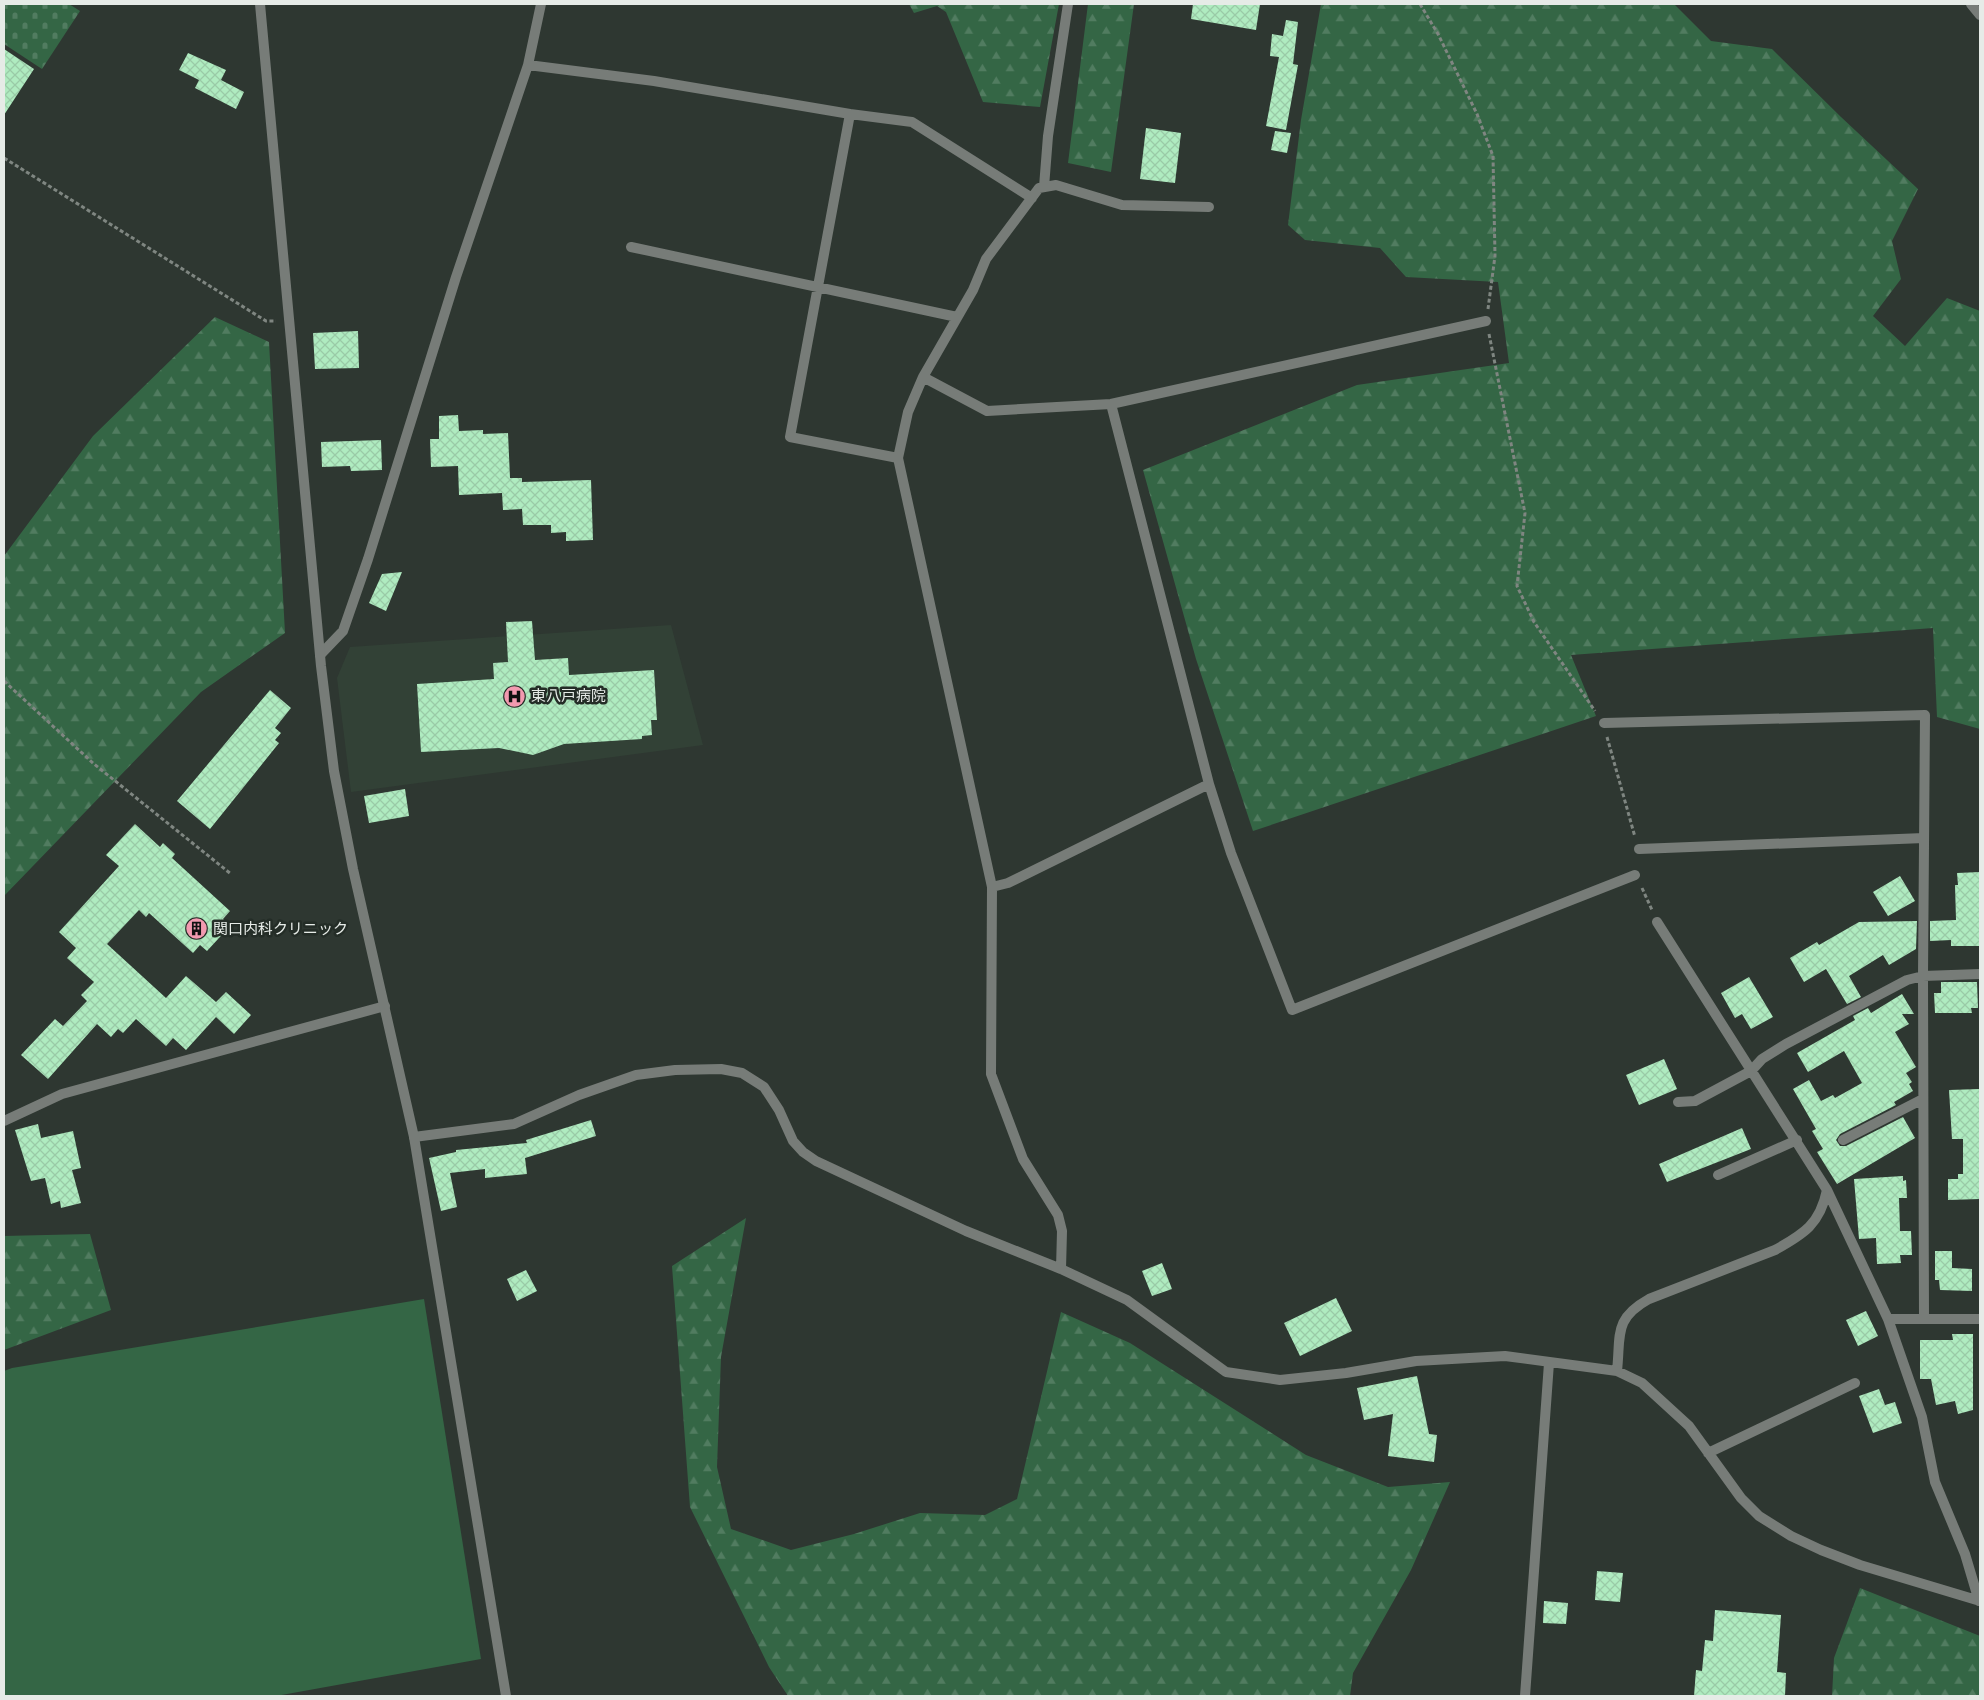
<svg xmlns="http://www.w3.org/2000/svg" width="1984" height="1700" font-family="Georgia,'Noto Sans JP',serif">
  <defs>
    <pattern id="forest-firs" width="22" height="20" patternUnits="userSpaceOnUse" patternTransform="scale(1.25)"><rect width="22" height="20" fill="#346645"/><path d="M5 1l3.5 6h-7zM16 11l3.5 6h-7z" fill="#517c60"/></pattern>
    <pattern id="cemetery-stones" width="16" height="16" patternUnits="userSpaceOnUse" patternTransform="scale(1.25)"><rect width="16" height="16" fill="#346645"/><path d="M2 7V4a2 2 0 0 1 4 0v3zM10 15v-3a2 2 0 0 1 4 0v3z" fill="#517c60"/></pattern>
    <pattern id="building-cross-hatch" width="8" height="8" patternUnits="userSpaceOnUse" patternTransform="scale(1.25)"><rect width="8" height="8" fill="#afebc0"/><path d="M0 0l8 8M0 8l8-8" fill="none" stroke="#9acaa7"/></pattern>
  </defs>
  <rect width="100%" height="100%" fill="#2e3731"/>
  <path fill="#324136" d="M 671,625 L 703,745 L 351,792 L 337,678 L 350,647 Z"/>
  <path fill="url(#forest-firs)" d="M 909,4 L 1059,4 L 1040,107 L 983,102 L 946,12 L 937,6 L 914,13 Z
    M 1088,4 L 1134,4 L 1111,172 L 1068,163 Z
    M 1321,4 L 1674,4 L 1711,41 L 1772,49 L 1841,117 L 1918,189 L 1892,241 L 1901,279 L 1873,316 L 1905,346 L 1947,298 L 1980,311 L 1980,729 L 1937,717 L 1933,628 L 1571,655 L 1596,716 L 1253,831 L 1196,659 L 1143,470 L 1357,385 L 1509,363 L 1498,282 L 1406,277 L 1380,248 L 1305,240 L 1288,225 L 1301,120 Z
    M 215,317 L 269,342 L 285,633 L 201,692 L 4,896 L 4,556 L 93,436 Z
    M 746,1218 L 721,1357 L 717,1467 L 731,1529 L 791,1550 L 854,1534 L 920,1513 L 985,1515 L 1017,1499 L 1061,1312 L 1130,1343 L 1306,1455 L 1388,1487 L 1450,1482 L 1411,1570 L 1353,1673 L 1350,1696 L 788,1696 L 769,1667 L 690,1507 L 672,1266 Z
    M 90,1234 L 111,1310 L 4,1350 L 4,1236 Z
    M 1860,1588 L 1980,1636 L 1980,1696 L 1832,1696 L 1834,1658 Z"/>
  <path fill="url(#cemetery-stones)" d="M 4,4 L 69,4 L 80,11 L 42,69 L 4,44 Z"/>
  <path fill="#346645" d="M 424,1299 L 481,1659 L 276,1696 L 4,1696 L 4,1371 L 12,1368 Z"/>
  <path fill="url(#building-cross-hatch)" d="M 1193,4 L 1260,4 L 1256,30 L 1191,19 Z
    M 1286,20 L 1298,22 L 1293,64 L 1298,65 L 1286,130 L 1266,126 L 1279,57 L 1270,56 L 1272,34 L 1283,36 Z
    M 4,49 L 34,69 L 4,115 Z
    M 188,53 L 226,70 L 221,80 L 244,92 L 236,109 L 195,88 L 199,80 L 179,70 Z
    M 1146,128 L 1181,133 L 1175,183 L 1140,179 Z
    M 1275,131 L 1291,133 L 1287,153 L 1271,150 Z
    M 358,331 L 359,368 L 315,369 L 313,333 Z
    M 458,415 L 459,431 L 483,430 L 483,434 L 508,433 L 510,478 L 522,478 L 522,482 L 591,480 L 593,540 L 566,541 L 566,532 L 551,533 L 551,525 L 523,525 L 522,509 L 503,510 L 502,493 L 459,495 L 458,466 L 431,467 L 430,439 L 439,439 L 439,416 Z
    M 381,440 L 382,470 L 351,471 L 350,466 L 322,467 L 321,442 Z
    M 402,572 L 386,611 L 369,603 L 382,574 Z
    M 532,621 L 535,660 L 568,658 L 569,675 L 654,670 L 657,720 L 651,720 L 652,735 L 642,736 L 642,739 L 564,744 L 533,755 L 499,748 L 421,752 L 417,684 L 494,679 L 493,663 L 508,662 L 506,622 Z
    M 270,690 L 291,708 L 275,728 L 281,733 L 275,740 L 279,743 L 210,829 L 177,801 Z
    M 405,789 L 409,816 L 369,823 L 364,796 Z
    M 135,824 L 160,847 L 163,843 L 175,854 L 172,858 L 230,911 L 223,919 L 230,926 L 207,951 L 200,945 L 193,953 L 149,913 L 146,917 L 139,910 L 107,944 L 166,998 L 186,976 L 216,1002 L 226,992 L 251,1015 L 234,1034 L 216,1017 L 186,1050 L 173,1038 L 166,1046 L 136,1019 L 123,1033 L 118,1029 L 111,1037 L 97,1024 L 48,1079 L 21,1055 L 55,1019 L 63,1026 L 87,1001 L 81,995 L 94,982 L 67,958 L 76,948 L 59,932 L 119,866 L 106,855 Z
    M 1980,872 L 1980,946 L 1951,946 L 1951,940 L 1930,941 L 1930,921 L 1956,920 L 1955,885 L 1958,885 L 1957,873 Z
    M 1900,876 L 1915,901 L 1888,916 L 1873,892 Z
    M 1917,921 L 1916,949 L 1889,965 L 1883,955 L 1849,976 L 1861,997 L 1847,1004 L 1826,969 L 1804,982 L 1790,958 L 1817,942 L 1819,945 L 1859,922 Z
    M 1749,977 L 1773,1017 L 1751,1029 L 1742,1014 L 1735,1018 L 1721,993 Z
    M 1941,982 L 1977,982 L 1978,1008 L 1971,1008 L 1972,1013 L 1935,1013 L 1934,993 L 1941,993 Z
    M 1902,994 L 1914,1014 L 1902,1014 L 1909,1024 L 1895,1032 L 1916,1067 L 1906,1073 L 1912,1082 L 1909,1084 L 1913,1091 L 1894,1102 L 1896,1105 L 1840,1134 L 1836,1140 L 1840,1146 L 1846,1146 L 1903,1117 L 1915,1138 L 1837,1184 L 1817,1152 L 1823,1149 L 1812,1131 L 1816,1129 L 1793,1089 L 1809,1080 L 1821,1101 L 1833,1095 L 1835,1098 L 1862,1083 L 1844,1051 L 1808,1072 L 1797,1053 L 1855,1020 L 1853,1016 L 1868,1008 L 1871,1013 Z
    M 1664,1059 L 1677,1089 L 1639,1105 L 1626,1075 Z
    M 1980,1089 L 1980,1199 L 1948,1200 L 1948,1179 L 1958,1179 L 1958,1174 L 1963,1174 L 1963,1139 L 1952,1139 L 1949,1090 Z
    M 591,1120 L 596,1136 L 525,1158 L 527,1174 L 485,1178 L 485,1169 L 450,1173 L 457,1207 L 441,1211 L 429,1158 L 456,1152 L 456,1150 L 527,1143 L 526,1140 Z
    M 38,1124 L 41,1138 L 73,1131 L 81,1168 L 72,1170 L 81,1203 L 61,1208 L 60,1201 L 51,1204 L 45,1178 L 31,1181 L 15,1130 Z
    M 1742,1128 L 1751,1149 L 1667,1182 L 1659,1164 Z
    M 1903,1176 L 1903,1181 L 1906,1180 L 1907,1198 L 1899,1198 L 1900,1231 L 1911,1231 L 1912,1255 L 1900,1255 L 1901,1263 L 1877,1264 L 1876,1238 L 1859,1239 L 1854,1179 Z
    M 1935,1251 L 1952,1251 L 1952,1268 L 1972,1269 L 1972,1291 L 1940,1290 L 1939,1280 L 1935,1280 Z
    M 1162,1263 L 1172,1289 L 1152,1296 L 1142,1271 Z
    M 526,1270 L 537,1291 L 517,1301 L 507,1279 Z
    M 1336,1298 L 1352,1331 L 1300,1356 L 1284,1323 Z
    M 1866,1311 L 1878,1336 L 1858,1346 L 1846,1320 Z
    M 1952,1334 L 1973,1334 L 1973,1410 L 1958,1414 L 1955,1401 L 1936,1405 L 1931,1379 L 1920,1379 L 1920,1340 L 1953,1340 Z
    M 1417,1376 L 1429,1434 L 1437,1435 L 1434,1462 L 1388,1456 L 1393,1414 L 1364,1420 L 1357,1388 Z
    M 1879,1389 L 1885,1405 L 1895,1402 L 1902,1423 L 1873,1433 L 1859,1396 Z
    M 1597,1571 L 1623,1573 L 1620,1602 L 1595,1600 Z
    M 1544,1601 L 1568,1603 L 1566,1624 L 1543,1623 Z
    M 1715,1610 L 1781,1615 L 1777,1672 L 1786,1673 L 1785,1696 L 1694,1696 L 1696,1670 L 1702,1671 L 1705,1640 L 1713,1641 Z"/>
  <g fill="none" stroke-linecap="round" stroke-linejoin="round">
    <path stroke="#7f8681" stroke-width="3" stroke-dasharray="4 2.5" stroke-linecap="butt" d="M 1420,4 L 1438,34 L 1477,114 L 1493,156 L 1495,256 L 1488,309
      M 4,158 L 266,321 L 276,321
      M 1489,334 L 1525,513 L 1517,586 L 1534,622 L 1595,711
      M 4,681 L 94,764 L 231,874
      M 1607,737 L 1635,837
      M 1642,888 L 1652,910"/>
    <path stroke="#777c78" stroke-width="10" d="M 541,4 L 528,65 L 654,81 L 850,114 L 790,437 L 898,458
      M 850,114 L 912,122 L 1032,198
      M 1044,187 L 1048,136 L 1068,4
      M 631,247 L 957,317
      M 923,377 L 973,290 L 986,259 L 1039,188 L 1056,185 L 1122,205 L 1209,207
      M 1111,404 L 1209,784 L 1231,853 L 1292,1010 L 1635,875
      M 320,655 L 343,631 L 368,559 L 456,277 L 528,65
      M 1604,723 L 1925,715 L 1923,976 L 1907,980 L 1786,1044 L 1762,1059 L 1751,1071 L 1695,1101 L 1678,1102
      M 1639,849 L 1924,838
      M 992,887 L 1008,883 L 1209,784
      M 1657,922 L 1827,1190 L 1888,1319 L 1980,1319
      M 4,1121 L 62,1094 L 385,1006
      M 414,1137 L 514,1124 L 579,1095 L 636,1075 L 675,1070 L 721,1069 L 742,1073 L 764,1087 L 779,1110 L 793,1141 L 803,1152 L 816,1161 L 966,1231 L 1061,1269 L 1127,1300 L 1226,1372 L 1280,1380 L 1346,1373 L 1416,1361 L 1505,1356 L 1617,1371 L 1642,1383 L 1689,1426 L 1741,1498 L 1759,1516 L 1791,1536 L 1821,1550 L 1860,1565 L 1980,1601
      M 1843,1140 L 1923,1099
      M 1718,1175 L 1797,1140
      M 1061,1269 L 1062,1231 L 1058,1215 L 1023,1159 L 991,1074 L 992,887 L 898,458 L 908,412 L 923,377 L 987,411 L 1111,404 L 1486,321
      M 1888,1319 L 1922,1417 L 1935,1482 L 1965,1554 L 1979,1601
      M 1924,1319 L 1923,976 L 1980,974
      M 1617,1371 C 1621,1335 1613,1319 1649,1299 L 1775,1250 C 1804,1234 1820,1224 1827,1190
      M 1708,1453 L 1855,1383
      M 1525,1696 L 1549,1363"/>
    <path stroke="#777c78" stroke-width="10" d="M 260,4 L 321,666 L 334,771 L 353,869 L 414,1137 L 506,1696
      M 1971,4 L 1980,15"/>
  </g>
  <defs>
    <symbol id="hospital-disc" viewBox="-11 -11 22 22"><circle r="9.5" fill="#f29ab0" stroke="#242d27"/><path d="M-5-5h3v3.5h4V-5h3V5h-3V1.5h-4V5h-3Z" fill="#111"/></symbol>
    <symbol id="building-disc" viewBox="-11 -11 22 22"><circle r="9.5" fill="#f29ab0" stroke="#242d27"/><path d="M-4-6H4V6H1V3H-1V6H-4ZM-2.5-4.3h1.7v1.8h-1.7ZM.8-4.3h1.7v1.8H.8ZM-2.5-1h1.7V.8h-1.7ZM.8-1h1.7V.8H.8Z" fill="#111"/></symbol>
  </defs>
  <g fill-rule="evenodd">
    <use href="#hospital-disc" x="502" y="684" width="25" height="25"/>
    <use href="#building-disc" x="184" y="916" width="25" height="25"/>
  </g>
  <g text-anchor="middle" stroke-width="5" stroke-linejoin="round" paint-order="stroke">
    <g font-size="15" fill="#e6ebe7" stroke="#242d27" text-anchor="start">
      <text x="531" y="701">東八戸病院</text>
      <text x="213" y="934">関口内科クリニック</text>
    </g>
  </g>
  <rect width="1984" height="1700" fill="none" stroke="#e6ebe7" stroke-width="10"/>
</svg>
